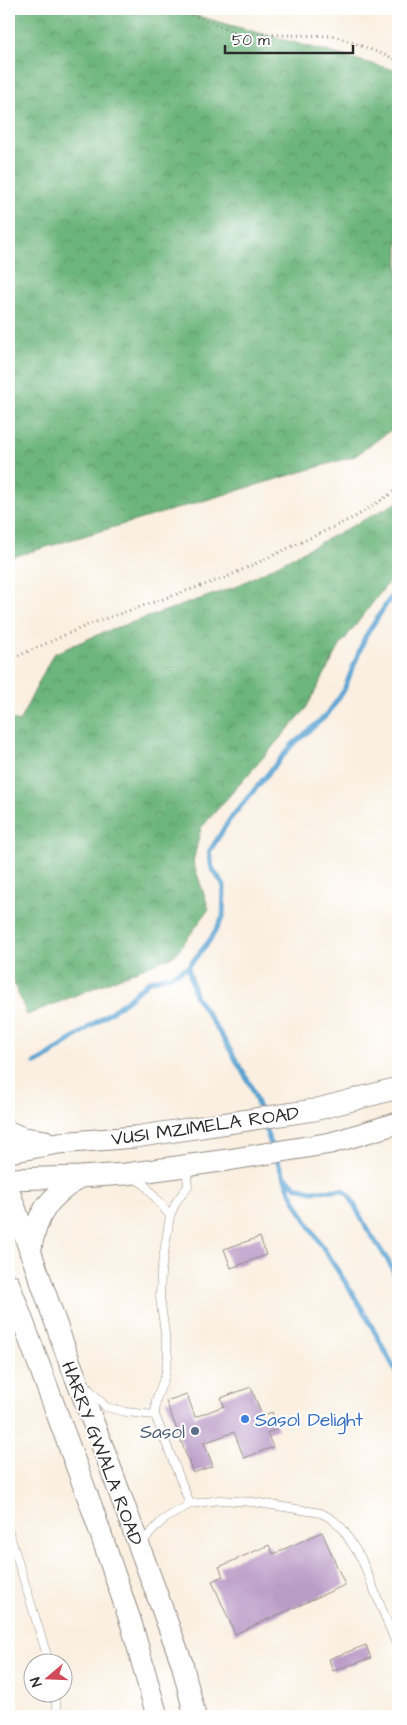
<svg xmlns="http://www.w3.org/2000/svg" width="407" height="1725" font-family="'Architects Daughter',sans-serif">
  <defs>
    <pattern id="forest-crowns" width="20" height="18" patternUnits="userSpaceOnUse" patternTransform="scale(1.25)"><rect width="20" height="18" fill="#6cb57b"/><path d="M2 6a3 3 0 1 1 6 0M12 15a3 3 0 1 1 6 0" fill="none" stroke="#599365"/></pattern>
  </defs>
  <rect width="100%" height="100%" fill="#fff"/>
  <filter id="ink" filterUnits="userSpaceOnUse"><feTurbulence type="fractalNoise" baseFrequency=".02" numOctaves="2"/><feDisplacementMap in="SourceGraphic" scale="10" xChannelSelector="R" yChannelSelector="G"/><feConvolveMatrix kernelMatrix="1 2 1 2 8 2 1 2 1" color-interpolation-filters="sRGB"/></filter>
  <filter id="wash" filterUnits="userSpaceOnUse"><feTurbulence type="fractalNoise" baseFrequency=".0096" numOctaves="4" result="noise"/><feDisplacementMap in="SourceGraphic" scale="20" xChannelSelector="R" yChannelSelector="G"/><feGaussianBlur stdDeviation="1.12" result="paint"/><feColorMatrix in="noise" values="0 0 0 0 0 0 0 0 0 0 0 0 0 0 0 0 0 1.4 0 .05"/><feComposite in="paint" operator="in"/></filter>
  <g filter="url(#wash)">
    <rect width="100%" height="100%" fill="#faefe0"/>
    <path fill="url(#forest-crowns)" stroke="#4c7053" d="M 9,9 L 172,9 L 398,71 L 398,425 L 355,456 L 9,558 Z
      M 398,502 L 398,570 L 341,644 L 305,710 L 201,828 L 193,862 L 209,909 L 175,955 L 27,1015 L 9,971 L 9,718 L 19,722 L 53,654 L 104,632 L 235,587 Z"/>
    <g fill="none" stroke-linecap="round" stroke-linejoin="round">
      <path stroke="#5aa3d1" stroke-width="5" d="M 35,1063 L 44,1059 L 126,1001 L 149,981 L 169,976 L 188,967
        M 261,1114 L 251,1086 L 225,1041 L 195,995 L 188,967 L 210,940 L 223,917 L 224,886 L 212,868 L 209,852 L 230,819 L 292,745 L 327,715 L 344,690 L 365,637 L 398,586
        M 263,1122 L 272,1147
        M 276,1157 C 294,1210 330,1256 359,1304 C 373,1327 384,1351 398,1374
        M 284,1176 L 297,1187 L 311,1191 L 342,1190 L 349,1195 L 366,1227 L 390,1264 L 398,1282"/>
    </g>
    <g id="blocks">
      <path fill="#bb9cc7" d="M 260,1237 L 266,1255 L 231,1268 L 224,1249 Z
        M 251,1387 L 262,1416 L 272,1412 L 278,1429 L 267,1433 L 273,1447 L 244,1458 L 234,1432 L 204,1443 L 213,1466 L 193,1473 L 166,1401 L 187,1394 L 195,1417 L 224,1406 L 221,1398 Z
        M 322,1532 L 345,1585 L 235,1634 L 212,1581 L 223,1576 L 219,1567 L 269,1545 L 273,1554 Z
        M 366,1645 L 371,1658 L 333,1671 L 329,1659 Z"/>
    </g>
  </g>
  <g filter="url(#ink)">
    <use href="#blocks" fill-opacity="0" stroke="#928d86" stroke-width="1"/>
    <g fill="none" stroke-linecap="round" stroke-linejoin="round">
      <defs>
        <path id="lane" d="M 186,1166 L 188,1186 L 176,1202 L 170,1216 L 161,1272 L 160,1297 L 168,1356 L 165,1376 L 156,1400 L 155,1415 L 190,1504
          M 134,1178 L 145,1185 L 170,1216
          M 88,1388 L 106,1407 L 126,1412 L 155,1415
          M 9,1532 L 49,1662
          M 140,1544 L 163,1520 L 190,1504 L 220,1500 L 253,1502 L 321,1513 L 332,1519 L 342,1528 L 361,1558 L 398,1648
          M 54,1692 L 58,1716"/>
        <path id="secondary" d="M 9,1132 L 23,1138 L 45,1141
          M 9,1152 L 59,1143 L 135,1137 L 314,1110 L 398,1088
          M 9,1179 L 80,1177 L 126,1174 L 228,1160 L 331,1143 L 398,1123
          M 9,1191 L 67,1355 L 105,1453 L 182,1663 L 195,1716
          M 30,1252 C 37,1213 47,1199 80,1177
          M 9,1284 L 92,1508 L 132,1626 L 157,1716"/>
      </defs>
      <use href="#lane" stroke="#928d86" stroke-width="9"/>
      <use href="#secondary" stroke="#928d86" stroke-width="23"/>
      <path stroke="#928d86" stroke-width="3" stroke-dasharray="1 4" stroke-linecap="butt" d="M 178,9 L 238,34 L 335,36 L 398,60
        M 9,660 L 90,624 L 227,577 L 357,516 L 398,489"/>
      <use href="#lane" stroke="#fff" stroke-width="8"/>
      <use href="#secondary" stroke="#fff" stroke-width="21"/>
    </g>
  </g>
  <circle fill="#3f7fe0" stroke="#fff" stroke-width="2" cx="245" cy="1419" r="5"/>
  <circle fill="#5c6f8a" stroke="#fff" stroke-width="2" cx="195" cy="1431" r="5"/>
  <g text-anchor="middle" stroke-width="4" stroke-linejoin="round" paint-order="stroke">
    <g font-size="19" fill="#2b2b2b" stroke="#fff">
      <text transform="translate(205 1125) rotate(-8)" y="7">VUSI MZIMELA ROAD</text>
      <text transform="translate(103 1453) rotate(69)" y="7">HARRY GWALA ROAD</text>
    </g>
    <g font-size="19" fill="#366cbe" stroke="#fff" text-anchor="start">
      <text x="255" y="1426">Sasol Delight</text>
    </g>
    <g font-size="19" fill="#4e5e75" stroke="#fff" text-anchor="end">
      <text x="185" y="1438">Sasol</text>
    </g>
  </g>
  <rect width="407" height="1725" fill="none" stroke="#fff" stroke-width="30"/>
  <g transform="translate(48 1678) rotate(251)"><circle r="24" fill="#ffffff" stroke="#aaaaaa"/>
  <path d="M0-4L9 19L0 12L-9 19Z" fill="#d1495b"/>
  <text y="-8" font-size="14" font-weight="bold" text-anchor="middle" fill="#2b2b2b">N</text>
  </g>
  <path d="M225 45v8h128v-8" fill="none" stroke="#2b2b2b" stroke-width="2.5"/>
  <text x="232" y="45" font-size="15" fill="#2b2b2b" stroke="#ffffff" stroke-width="4" paint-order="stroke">50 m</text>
</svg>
